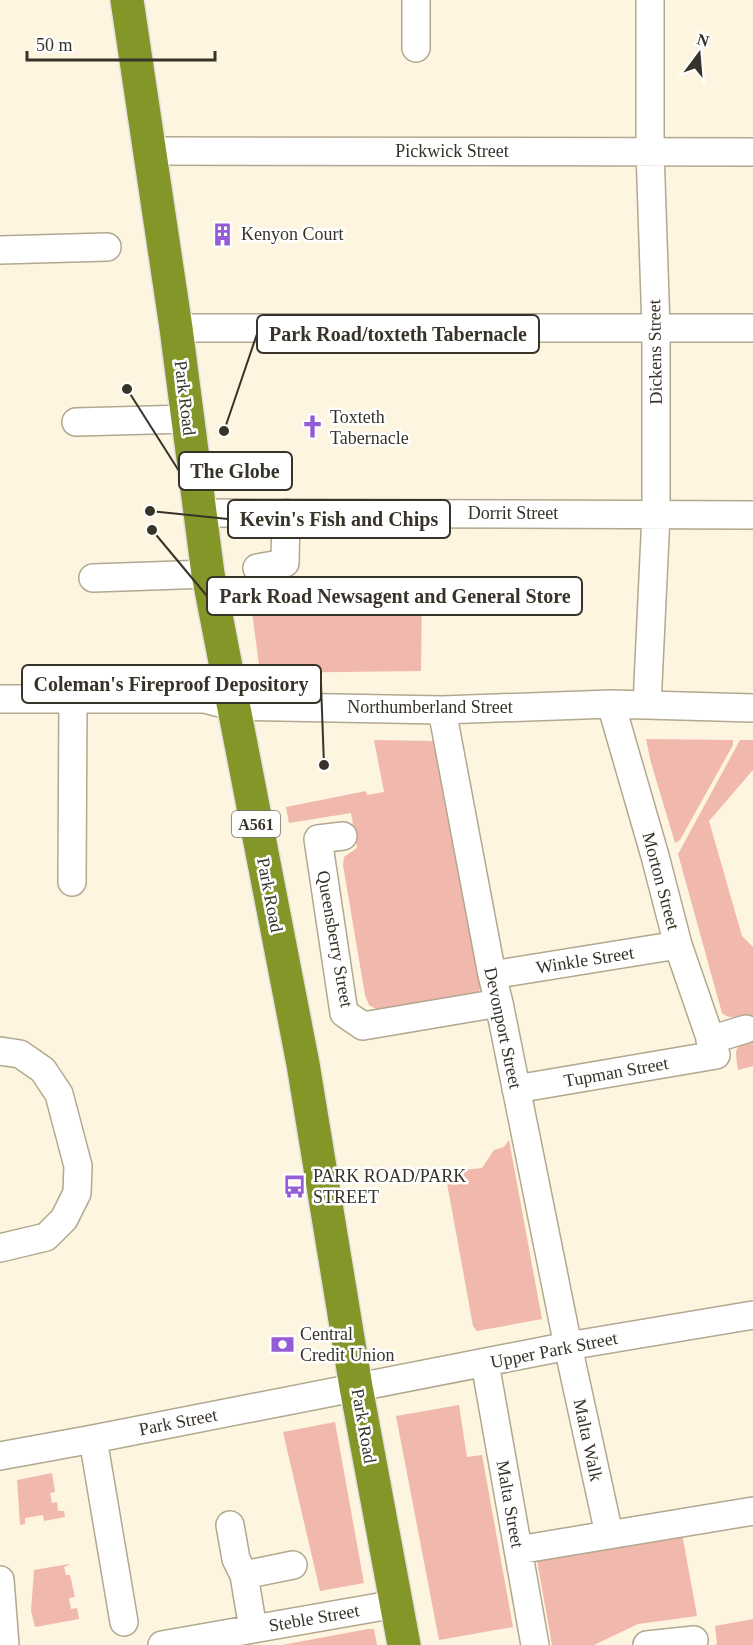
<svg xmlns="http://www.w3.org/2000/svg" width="753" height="1645" font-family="Georgia,serif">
  <rect width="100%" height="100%" fill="#fdf5e0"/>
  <path fill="#f1b8ad" d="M 375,579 L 377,589 L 391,590 L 391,595 L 422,595 L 421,671 L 260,673 L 250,596 L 312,585 L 312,589 Z
    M 646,739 L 733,740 L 733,745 L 680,840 L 675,843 L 650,759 Z
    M 374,740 L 435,741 L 482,987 L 477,993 L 380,1011 L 369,1005 L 365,995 L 343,865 L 344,857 L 357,848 L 351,813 L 289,823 L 286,807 L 366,791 L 367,795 L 384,792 Z
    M 740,740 L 753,740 L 753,770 L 709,821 L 742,936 L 753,947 L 753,1033 L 747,1014 C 739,1016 729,1020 722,1013 L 678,854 Z
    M 753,1038 L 753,1066 L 738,1070 C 735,1049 733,1047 753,1038 Z
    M 509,1140 L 542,1319 L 477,1331 L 473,1326 L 445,1172 L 482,1168 L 494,1150 L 504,1147 Z
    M 459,1405 L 467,1457 L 482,1455 L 513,1627 L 439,1640 L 396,1416 Z
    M 335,1422 L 364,1583 L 320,1591 L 283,1432 Z
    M 52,1473 L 55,1492 L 50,1493 L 52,1503 L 57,1502 L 58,1511 L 64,1511 L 65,1517 L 44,1521 L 43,1515 L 25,1518 L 25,1524 L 20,1525 L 17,1480 Z
    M 681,1528 L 697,1616 L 638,1624 L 594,1645 L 552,1645 L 536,1555 Z
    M 69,1564 L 69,1565 L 64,1567 L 66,1575 L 70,1575 L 75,1597 L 69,1598 L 71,1609 L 77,1608 L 79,1619 L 35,1627 L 31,1611 L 34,1570 Z
    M 753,1619 L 753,1645 L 715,1645 L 717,1643 L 715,1626 Z
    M 368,1629 L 374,1629 L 377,1645 L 282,1645 Z"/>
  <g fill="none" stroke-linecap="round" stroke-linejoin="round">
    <defs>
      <path id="minor" d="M 416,0 L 416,48
        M 151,151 L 753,152
        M 0,250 L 107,247
        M 176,328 L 753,328
        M 76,422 L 188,419
        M 201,513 L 753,515
        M 257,568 L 285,563 L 286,513
        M 93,578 L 208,574
        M 0,699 L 204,699 L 232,706 L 442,710 L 611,704 L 753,708
        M 647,705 L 656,515 L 656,328 L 650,151 L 650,0
        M 442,710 L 492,975 L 499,1003 L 568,1346 L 609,1534
        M 343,836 L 318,839 L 344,1013 L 363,1026 L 499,1003
        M 72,882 L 73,700
        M 492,975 L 678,945
        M 710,1040 L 746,1029
        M 0,1051 L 20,1054 L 43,1070 L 59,1094 L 78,1166 L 77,1193 L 64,1219 L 46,1237 L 0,1248
        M 516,1089 L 716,1055 L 678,945 L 655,856 L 611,704
        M 485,1363 L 535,1645
        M 93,1439 L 124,1622
        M 0,1456 L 93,1439 L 568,1346 L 753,1315
        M 230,1525 L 236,1559 L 244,1575
        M 518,1550 L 753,1511
        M 0,1580 L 5,1645
        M 253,1629 L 244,1575 L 293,1565
        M 162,1645 L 396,1604
        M 647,1645 L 694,1640 L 686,1645"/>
      <path id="highway" d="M 127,0 L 176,328 L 208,574 L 303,1064 L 356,1387 L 404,1645"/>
    </defs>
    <use href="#minor" stroke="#b2a88f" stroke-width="30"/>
    <use href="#highway" stroke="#e3e2e1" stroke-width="36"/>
    <use href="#minor" stroke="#fff" stroke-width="27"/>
    <use href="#highway" stroke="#859629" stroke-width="33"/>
  </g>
  <defs>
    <symbol id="building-bare" viewBox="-9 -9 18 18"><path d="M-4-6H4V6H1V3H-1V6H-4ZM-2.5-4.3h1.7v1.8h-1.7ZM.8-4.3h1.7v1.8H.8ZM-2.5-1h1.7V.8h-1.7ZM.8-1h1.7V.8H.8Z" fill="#955dd5" stroke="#fff" stroke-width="2.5" paint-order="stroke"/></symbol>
    <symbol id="church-bare" viewBox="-9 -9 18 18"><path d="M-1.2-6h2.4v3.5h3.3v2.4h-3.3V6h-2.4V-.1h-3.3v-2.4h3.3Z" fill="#955dd5" stroke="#fff" stroke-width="2.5" paint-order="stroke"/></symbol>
    <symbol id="bus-bare" viewBox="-9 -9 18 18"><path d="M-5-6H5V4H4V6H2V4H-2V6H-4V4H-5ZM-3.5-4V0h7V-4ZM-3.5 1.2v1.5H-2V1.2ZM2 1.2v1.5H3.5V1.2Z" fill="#955dd5" stroke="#fff" stroke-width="2.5" paint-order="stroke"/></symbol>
    <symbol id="bank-bare" viewBox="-9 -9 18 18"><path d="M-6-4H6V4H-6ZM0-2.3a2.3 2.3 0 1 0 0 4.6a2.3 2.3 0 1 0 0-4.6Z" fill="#955dd5" stroke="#fff" stroke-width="2.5" paint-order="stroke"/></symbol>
  </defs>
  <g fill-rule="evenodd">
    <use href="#building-bare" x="206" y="218" width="33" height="33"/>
    <use href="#church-bare" x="296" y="410" width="33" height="33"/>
    <use href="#bus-bare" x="278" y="1170" width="33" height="33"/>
    <use href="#bank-bare" x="266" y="1328" width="33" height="33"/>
  </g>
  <g text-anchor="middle" stroke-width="5" stroke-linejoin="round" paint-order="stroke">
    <rect fill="#fff" stroke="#737069" stroke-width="1.5" x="232" y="811" width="48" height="26" rx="4.5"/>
    <g font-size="16" font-weight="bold" fill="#373329">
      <text x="256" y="830">A561</text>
    </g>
    <g font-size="18" fill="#373329" stroke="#fff">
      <text x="452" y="157">Pickwick Street</text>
      <text transform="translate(655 352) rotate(-91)" y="6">Dickens Street</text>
      <text transform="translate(185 398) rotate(83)" y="6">Park Road</text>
      <text x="513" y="519">Dorrit Street</text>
      <text x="430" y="713">Northumberland Street</text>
      <text transform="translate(661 881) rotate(75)" y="6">Morton Street</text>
      <text transform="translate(270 895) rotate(79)" y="6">Park Road</text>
      <text transform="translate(335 939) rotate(80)" y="6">Queensberry Street</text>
      <text transform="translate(585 960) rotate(-9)" y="6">Winkle Street</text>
      <text transform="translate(503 1028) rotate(78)" y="6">Devonport Street</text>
      <text transform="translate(616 1072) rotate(-10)" y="6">Tupman Street</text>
      <text transform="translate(554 1350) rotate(-11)" y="6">Upper Park Street</text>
      <text transform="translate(178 1422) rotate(-11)" y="6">Park Street</text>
      <text transform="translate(364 1426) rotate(80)" y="6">Park Road</text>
      <text transform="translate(588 1440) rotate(78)" y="6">Malta Walk</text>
      <text transform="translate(510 1504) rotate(80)" y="6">Malta Street</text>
      <text transform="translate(314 1618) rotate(-10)" y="6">Steble Street</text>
    </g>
    <g font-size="18" fill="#373329" stroke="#fff" text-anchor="start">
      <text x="241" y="240">Kenyon Court</text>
      <text x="330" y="423">Toxteth<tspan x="330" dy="21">Tabernacle</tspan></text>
      <text x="313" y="1182">PARK ROAD/PARK<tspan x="313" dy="21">STREET</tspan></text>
      <text x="300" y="1340">Central<tspan x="300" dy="21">Credit Union</tspan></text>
    </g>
  </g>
  <path fill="none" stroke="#373329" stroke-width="2" d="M224 431L257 334M127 389L179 471M150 511L228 519M152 530L207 596M324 765L321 684"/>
  <g fill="#373329" stroke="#fff" stroke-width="2">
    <circle cx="224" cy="431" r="6"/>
    <circle cx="127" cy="389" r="6"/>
    <circle cx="150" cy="511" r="6"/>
    <circle cx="152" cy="530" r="6"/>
    <circle cx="324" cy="765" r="6"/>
  </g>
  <g fill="#fff" stroke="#373329" stroke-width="2">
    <rect x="257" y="315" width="282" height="38" rx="6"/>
    <rect x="179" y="452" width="113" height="38" rx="6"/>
    <rect x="228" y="500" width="222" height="38" rx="6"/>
    <rect x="207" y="577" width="375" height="38" rx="6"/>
    <rect x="22" y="665" width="299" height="38" rx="6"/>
  </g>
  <g font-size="20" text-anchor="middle" font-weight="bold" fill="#373329">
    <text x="398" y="341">Park Road/toxteth Tabernacle</text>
    <text x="235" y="478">The Globe</text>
    <text x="339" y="526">Kevin's Fish and Chips</text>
    <text x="395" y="603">Park Road Newsagent and General Store</text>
    <text x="171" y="691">Coleman's Fireproof Depository</text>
  </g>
  <g transform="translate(699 54) rotate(16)" stroke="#ffffff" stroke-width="4.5" paint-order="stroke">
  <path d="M0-4.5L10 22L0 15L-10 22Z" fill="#373329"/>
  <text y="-9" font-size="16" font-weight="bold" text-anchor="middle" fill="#373329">N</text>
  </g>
  <path d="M27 51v9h188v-9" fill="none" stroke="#373329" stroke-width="3"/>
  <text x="36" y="51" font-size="18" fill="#373329" stroke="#ffffff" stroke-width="4.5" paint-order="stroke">50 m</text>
</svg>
